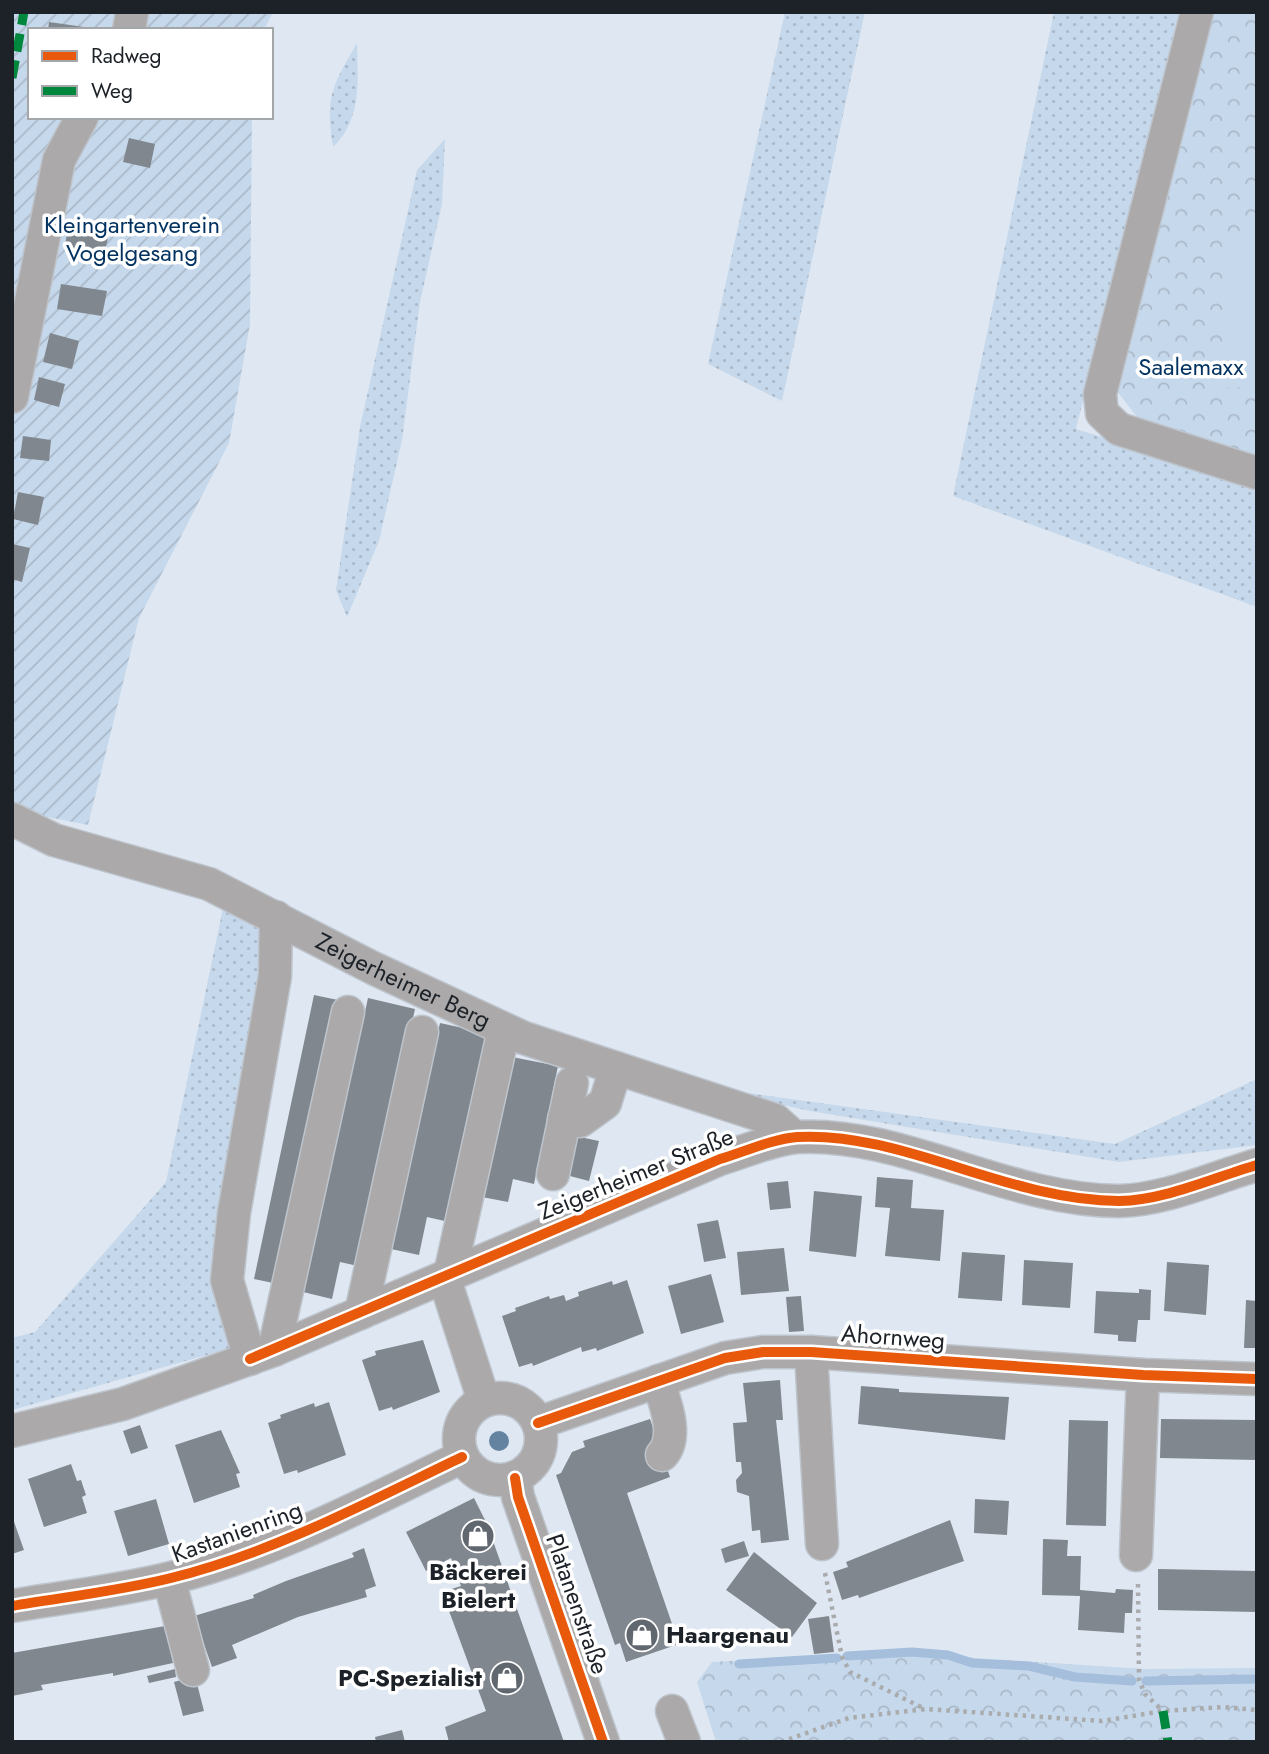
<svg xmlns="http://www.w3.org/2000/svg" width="1269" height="1754" font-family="Jost,sans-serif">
  <defs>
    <pattern id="grass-dots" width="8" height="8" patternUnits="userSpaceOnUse" patternTransform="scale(1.75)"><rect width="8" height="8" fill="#c6d8eb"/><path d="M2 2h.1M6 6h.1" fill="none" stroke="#aab9ca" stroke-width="1.8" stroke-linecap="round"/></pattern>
    <pattern id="park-crowns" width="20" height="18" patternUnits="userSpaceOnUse" patternTransform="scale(1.75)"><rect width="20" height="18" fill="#c6d8eb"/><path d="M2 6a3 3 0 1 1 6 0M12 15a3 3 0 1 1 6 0" fill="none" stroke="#aab9ca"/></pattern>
    <pattern id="garden-furrows" width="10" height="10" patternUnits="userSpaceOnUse" patternTransform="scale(1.75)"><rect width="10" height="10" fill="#c6d8eb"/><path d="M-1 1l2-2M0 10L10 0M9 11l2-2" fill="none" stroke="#aab9ca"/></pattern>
  </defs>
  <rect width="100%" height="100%" fill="#dfe8f2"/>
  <path fill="url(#grass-dots)" d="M 785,12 L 865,12 L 782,401 L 708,364 Z
    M 1054,12 L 1179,12 L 1076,429 L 1257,485 L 1257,607 L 953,496 Z
    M 357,43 C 358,80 362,120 333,147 C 325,96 332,87 357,43 Z
    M 445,139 L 442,204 L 420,302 L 402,440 L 379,541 L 347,617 L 336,590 L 360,427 L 417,170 Z
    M 223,908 L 286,935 L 218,1271 L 235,1347 L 12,1410 L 12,1338 L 35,1332 L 166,1182 Z
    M 1257,1079 L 1257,1145 L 1119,1162 L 810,1111 L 698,1086 L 1115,1144 Z"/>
  <path fill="url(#park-crowns)" d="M 1213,12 L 1257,12 L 1257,459 L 1141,422 L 1116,390 Z
    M 922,1650 L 975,1658 L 1146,1669 L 1257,1668 L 1257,1742 L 716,1742 L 697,1682 L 712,1662 Z"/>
  <path fill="url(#garden-furrows)" d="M 12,12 L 273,12 L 264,30 L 30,30 L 30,117 L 252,117 L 250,324 L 229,443 L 139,618 L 88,825 L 12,810 Z"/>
  <path fill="#c6d8eb" d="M 1257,231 L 1257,387 L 1227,388 L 1223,232 Z"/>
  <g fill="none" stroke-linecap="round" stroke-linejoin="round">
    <path stroke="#a4bedc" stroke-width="9" d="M 847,1656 L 912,1652 L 948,1655 L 972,1663 L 1029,1666 L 1075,1677 L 1132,1681
      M 739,1664 L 837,1658
      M 1146,1681 L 1257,1679"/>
  </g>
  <path fill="#80878e" d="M 49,22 L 84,27 L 84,30 L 48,30 Z
    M 129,138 L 155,144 L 150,168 L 123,162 Z
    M 68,229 L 108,237 L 104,257 L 64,250 Z
    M 61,284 L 107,291 L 102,316 L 57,309 Z
    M 50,333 L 79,341 L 72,369 L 43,362 Z
    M 39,377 L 65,384 L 59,407 L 34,400 Z
    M 23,436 L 51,440 L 49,461 L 20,458 Z
    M 18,492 L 44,497 L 38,525 L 13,519 Z
    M 12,544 L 30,548 L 22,582 L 12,579 Z
    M 314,995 L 338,1000 L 278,1284 L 254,1279 Z
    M 368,998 L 415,1009 L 358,1266 L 340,1262 L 332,1299 L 303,1292 Z
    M 440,1023 L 490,1034 L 449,1222 L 427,1217 L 419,1255 L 391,1249 Z
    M 512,1057 L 558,1066 L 534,1184 L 513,1179 L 508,1202 L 482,1197 Z
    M 575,1136 L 599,1141 L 589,1181 L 566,1175 Z
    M 877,1177 L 913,1180 L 911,1208 L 944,1210 L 940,1261 L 885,1256 L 890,1208 L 875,1207 Z
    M 788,1181 L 791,1208 L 770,1210 L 767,1183 Z
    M 814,1191 L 862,1196 L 856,1257 L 809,1251 Z
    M 718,1220 L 726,1258 L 704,1262 L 697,1224 Z
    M 784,1248 L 789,1291 L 741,1295 L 737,1252 Z
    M 962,1252 L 1005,1255 L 1002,1301 L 958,1298 Z
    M 1024,1260 L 1073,1263 L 1070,1308 L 1022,1305 Z
    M 1167,1262 L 1209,1265 L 1206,1315 L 1164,1311 Z
    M 711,1274 L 724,1322 L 681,1334 L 668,1286 Z
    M 627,1280 L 644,1333 L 597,1351 L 596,1348 L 582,1352 L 581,1347 L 533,1366 L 532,1363 L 519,1367 L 502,1316 L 516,1311 L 515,1308 L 549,1296 L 550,1299 L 564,1295 L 566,1301 L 579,1296 L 578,1292 L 612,1281 L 613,1285 Z
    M 1139,1289 L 1151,1290 L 1150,1320 L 1138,1320 L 1136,1342 L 1118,1341 L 1118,1335 L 1094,1333 L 1096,1291 L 1139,1293 Z
    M 801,1296 L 804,1331 L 789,1332 L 786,1297 Z
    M 1246,1300 L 1257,1301 L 1257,1348 L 1244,1348 Z
    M 423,1340 L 440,1392 L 393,1410 L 392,1407 L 379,1411 L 362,1360 L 376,1355 L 375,1351 Z
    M 780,1380 L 783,1420 L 776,1420 L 789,1540 L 761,1543 L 760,1530 L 752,1531 L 749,1496 L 737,1492 L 736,1480 L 742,1473 L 741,1462 L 736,1462 L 733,1423 L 747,1422 L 743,1383 Z
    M 861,1386 L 899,1389 L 899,1392 L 1009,1397 L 1005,1440 L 858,1424 Z
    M 329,1402 L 346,1455 L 298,1473 L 297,1470 L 284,1474 L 268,1423 L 281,1418 L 280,1415 L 314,1403 L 315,1407 Z
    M 650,1419 L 670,1477 L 627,1493 L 679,1644 L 626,1662 L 620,1643 L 615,1645 L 556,1475 L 561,1473 L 572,1452 L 585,1447 L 583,1441 Z
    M 1161,1419 L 1257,1420 L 1257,1460 L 1160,1458 Z
    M 1069,1420 L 1108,1421 L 1106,1526 L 1066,1525 Z
    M 140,1425 L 148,1448 L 131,1454 L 123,1431 Z
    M 221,1430 L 240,1473 L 236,1474 L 240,1487 L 194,1503 L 175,1445 Z
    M 71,1464 L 77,1481 L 81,1480 L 86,1495 L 82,1497 L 87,1513 L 44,1527 L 28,1479 Z
    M 474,1498 L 487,1524 L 564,1742 L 449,1742 L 445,1727 L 486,1711 L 442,1592 L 461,1586 L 451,1558 L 426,1571 L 406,1532 Z
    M 156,1499 L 169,1544 L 128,1556 L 114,1511 Z
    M 975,1499 L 1009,1501 L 1007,1535 L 974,1533 Z
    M 12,1516 L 24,1550 L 12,1554 Z
    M 950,1520 L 964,1561 L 859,1598 L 858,1595 L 842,1600 L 833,1572 L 848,1567 L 846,1562 Z
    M 1043,1539 L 1068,1540 L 1067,1556 L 1081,1556 L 1080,1590 L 1115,1593 L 1116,1589 L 1133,1590 L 1132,1613 L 1125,1613 L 1124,1633 L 1078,1630 L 1080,1596 L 1042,1595 Z
    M 744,1541 L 749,1556 L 725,1563 L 721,1549 Z
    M 364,1548 L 376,1586 L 365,1590 L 367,1597 L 298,1617 L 232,1645 L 237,1658 L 212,1667 L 194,1616 L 254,1598 L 253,1595 L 286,1581 L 354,1557 L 352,1553 Z
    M 754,1552 L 817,1603 L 792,1637 L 726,1590 Z
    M 1158,1569 L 1257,1571 L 1257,1612 L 1158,1610 Z
    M 829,1616 L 834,1652 L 814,1654 L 808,1619 Z
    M 165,1626 L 173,1663 L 113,1676 L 113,1673 L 41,1685 L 43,1690 L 12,1696 L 12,1653 Z
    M 175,1669 L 176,1677 L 149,1683 L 147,1676 Z
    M 195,1676 L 204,1711 L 183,1716 L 174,1682 Z
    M 402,1730 L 405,1742 L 376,1742 L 375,1737 Z"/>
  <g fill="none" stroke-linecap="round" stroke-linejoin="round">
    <defs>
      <g id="minor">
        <path d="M 1197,12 L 1100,394 L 1102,413 L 1119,429 L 1257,473"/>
        <path d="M 129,30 L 132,12"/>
        <path d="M 12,397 L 59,160 L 82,117"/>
        <path id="s1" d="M 12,819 L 54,840 L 209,884 L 373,968 L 524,1038 L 775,1120 L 794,1137"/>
        <path d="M 564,1119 L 580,1121 L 605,1103 L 616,1068"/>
        <path d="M 553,1174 L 572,1083"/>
        <path d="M 450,1274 L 504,1029"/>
        <path d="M 444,1277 L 484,1401"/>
        <path d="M 361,1313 L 422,1032"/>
        <path d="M 274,1350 L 348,1012"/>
        <path d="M 811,1352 L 822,1544"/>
        <path d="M 250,1359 L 227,1280 L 234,1213 L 275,976 L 276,917"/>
        <path d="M 658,1381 C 665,1402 679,1437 662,1455"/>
        <circle cx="500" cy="1439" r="41"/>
        <path d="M 538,1423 L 725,1358 L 763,1352 L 811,1352 L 1143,1375 L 1257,1379"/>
        <path d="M 12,1431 L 123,1404 L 274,1350 L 720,1159 C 744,1152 772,1139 797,1137 C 902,1131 1008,1201 1119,1201 C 1166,1200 1212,1178 1257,1165"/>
        <path d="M 515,1478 L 518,1497 L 603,1742"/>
        <path d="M 1136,1555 L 1143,1375"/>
        <path d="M 169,1579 L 193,1670"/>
        <path d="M 12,1606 C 65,1597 119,1591 171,1578 C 273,1553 368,1502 462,1457"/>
        <path d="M 672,1711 L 684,1742"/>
      </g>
    </defs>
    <use href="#minor" stroke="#bec4cc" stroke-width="35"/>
    <path stroke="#a9abad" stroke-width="4.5" stroke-dasharray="3.5 5" stroke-linecap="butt" d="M 825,1573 L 842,1657 L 850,1672 L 925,1709
      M 1138,1584 L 1139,1680 L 1145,1694 L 1163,1711
      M 781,1742 L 849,1718 L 926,1709 L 1102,1721 L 1163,1711 L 1223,1707 L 1257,1710"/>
    <use href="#minor" stroke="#aba9aa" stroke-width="32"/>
    <path stroke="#00873e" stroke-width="9" stroke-dasharray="18 9" stroke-linecap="butt" d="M 12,78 L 24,12
      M 1163,1711 L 1168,1742"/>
    <defs>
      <path id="cycleway" d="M 250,1359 L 720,1159 C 744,1152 772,1139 797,1137 C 902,1131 1008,1201 1119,1201 C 1166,1200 1212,1178 1257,1165
        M 538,1423 L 725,1358 L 763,1352 L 811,1352 L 1143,1375 L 1257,1379
        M 515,1478 L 518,1497 L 603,1742
        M 12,1606 C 65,1597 119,1591 171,1578 C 273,1553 368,1502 462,1457"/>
    </defs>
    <use href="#cycleway" stroke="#fff" stroke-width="15"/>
    <use href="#cycleway" stroke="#e8590c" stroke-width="10"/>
  </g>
  <circle fill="#6483a1" cx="499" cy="1441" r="10"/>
  <defs>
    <symbol id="shop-disc" viewBox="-11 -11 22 22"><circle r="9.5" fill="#60676f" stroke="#fff"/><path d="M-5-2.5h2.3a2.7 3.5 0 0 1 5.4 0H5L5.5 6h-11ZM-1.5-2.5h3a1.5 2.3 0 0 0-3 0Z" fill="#fff"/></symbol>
  </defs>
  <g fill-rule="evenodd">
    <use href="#shop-disc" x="459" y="1517" width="38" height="38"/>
    <use href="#shop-disc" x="623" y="1616" width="38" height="38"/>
    <use href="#shop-disc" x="488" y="1659" width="38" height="38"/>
  </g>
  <g text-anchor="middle" stroke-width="7" stroke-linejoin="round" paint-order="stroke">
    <g font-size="24" fill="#00315f" stroke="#fff">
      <text x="132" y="233">Kleingartenverein<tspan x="132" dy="28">Vogelgesang</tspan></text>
      <text x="1191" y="375">Saalemaxx</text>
    </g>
    <g font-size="24" fill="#1c2228" stroke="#fff">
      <text dy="8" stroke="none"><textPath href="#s1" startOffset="425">Zeigerheimer Berg</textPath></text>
      <text transform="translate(636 1174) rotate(-22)" y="8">Zeigerheimer Straße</text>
      <text transform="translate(893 1337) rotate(4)" y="8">Ahornweg</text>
      <text transform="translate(237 1532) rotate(-20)" y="8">Kastanienring</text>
      <text transform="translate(577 1604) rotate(71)" y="8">Platanenstraße</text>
    </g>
    <g font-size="24" font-weight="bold" fill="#1c2228" stroke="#fff">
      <text x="478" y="1580">Bäckerei<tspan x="478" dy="28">Bielert</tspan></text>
      <text x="666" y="1643" text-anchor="start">Haargenau</text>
      <text x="482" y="1686" text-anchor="end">PC-Spezialist</text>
    </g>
  </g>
  <rect width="1269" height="1754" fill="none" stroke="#1c2228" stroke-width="28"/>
  <rect x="28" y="28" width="245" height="91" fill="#ffffff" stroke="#a4a7a9" stroke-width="2"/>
  <rect x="42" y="51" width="35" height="10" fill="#e8590c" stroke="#a4a7a9" stroke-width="2"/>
  <text x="91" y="63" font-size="21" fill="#1c2228">Radweg</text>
  <rect x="42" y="86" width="35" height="10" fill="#00873e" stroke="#a4a7a9" stroke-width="2"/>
  <text x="91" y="98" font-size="21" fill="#1c2228">Weg</text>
</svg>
